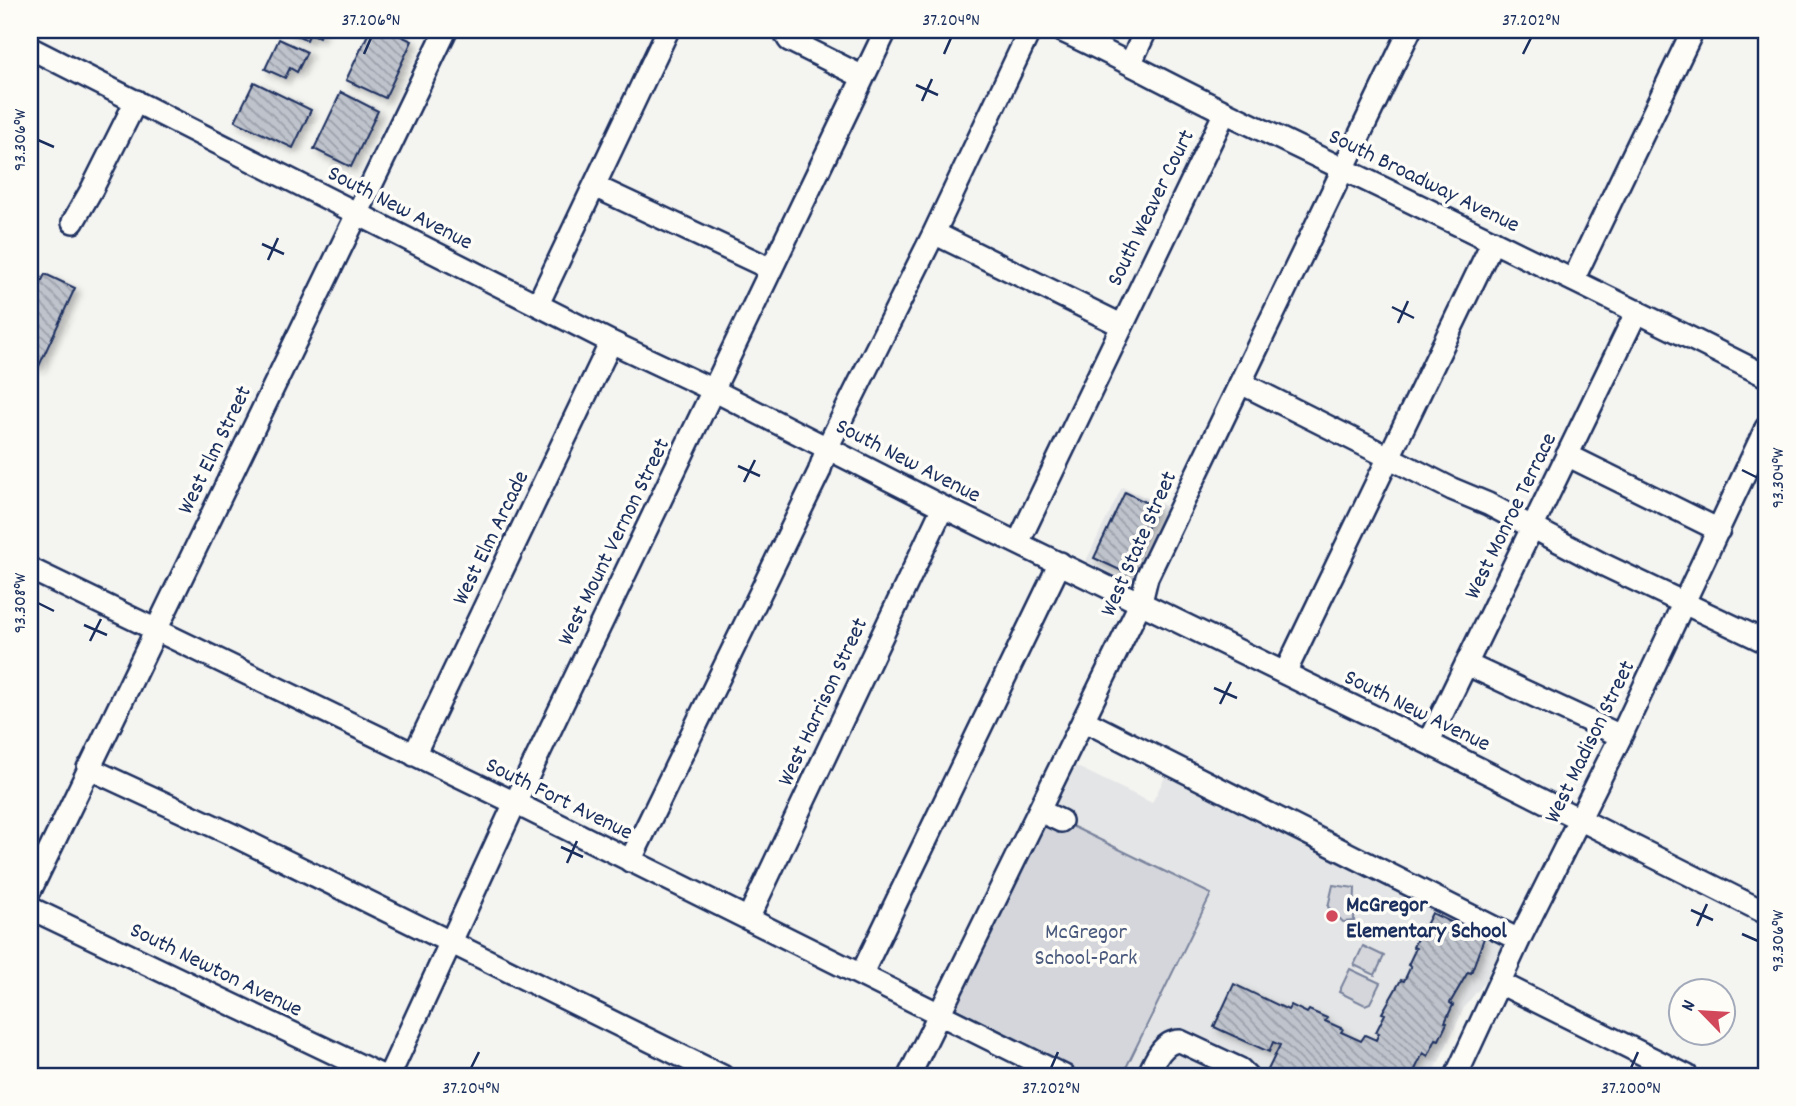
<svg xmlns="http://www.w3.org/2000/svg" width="1796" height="1106" font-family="Dekko,sans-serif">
  <defs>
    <pattern id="building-back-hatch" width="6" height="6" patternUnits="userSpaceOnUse" patternTransform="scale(1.75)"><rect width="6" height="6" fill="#bfc3cc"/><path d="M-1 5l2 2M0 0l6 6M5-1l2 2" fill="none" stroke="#9a9fa9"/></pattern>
    <filter id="shadow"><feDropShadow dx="4.5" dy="4.5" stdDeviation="3.5" flood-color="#0004"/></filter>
  </defs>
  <rect width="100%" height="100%" fill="#f4f4f1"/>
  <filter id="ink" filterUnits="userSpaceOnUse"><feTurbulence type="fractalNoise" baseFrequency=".0143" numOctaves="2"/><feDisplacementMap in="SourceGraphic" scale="14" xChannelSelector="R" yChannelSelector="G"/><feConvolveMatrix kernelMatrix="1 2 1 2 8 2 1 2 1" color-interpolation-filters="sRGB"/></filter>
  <g filter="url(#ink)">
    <path fill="#e4e5e6" d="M 1122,487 L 1170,508 L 1137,575 L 1132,580 L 1125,582 L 1086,561 Z
      M 1071,764 L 1152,803 L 1169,769 L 1507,938 L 1490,976 L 1465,1006 L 1432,1076 L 1122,1076 L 1211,894 L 1047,814 Z"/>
    <path fill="#d4d6db" stroke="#78829c" stroke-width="2" d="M 1047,814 L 1211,894 L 1122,1076 L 1088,1076 L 956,1009 L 957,1000 Z
      M 1333,885 L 1355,888 L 1354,921 L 1343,922 L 1328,907 Z
      M 1363,946 L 1384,956 L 1375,975 L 1354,965 Z
      M 1350,969 L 1380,983 L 1370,1003 L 1365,1005 L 1339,992 Z"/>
    <path fill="url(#building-back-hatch)" stroke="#1b2f5e" stroke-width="2" filter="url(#shadow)" d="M 286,30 L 322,30 L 319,37 L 310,33 L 307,40 Z
      M 370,30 L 388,30 L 412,41 L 385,98 L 346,80 Z
      M 279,39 L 307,52 L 297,72 L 290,68 L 285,78 L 265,69 Z
      M 254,82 L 311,110 L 293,148 L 235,121 Z
      M 341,92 L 378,111 L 351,167 L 314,149 Z
      M 45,274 L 75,288 L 39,366 L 30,362 L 30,305 Z
      M 1125,492 L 1157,508 L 1126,573 L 1094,558 Z
      M 1432,913 L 1484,938 L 1471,973 L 1468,972 L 1450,1003 L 1453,1005 L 1445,1022 L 1447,1023 L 1439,1040 L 1436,1039 L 1428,1056 L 1423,1053 L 1412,1076 L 1265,1076 L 1280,1045 L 1273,1042 L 1269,1052 L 1214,1027 L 1234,984 L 1288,1010 L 1291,1005 L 1307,1013 L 1309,1010 L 1327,1018 L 1325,1021 L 1343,1029 L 1341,1032 L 1361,1041 L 1365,1035 L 1376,1040 L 1379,1033 L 1376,1032 L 1385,1014 L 1382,1013 L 1401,980 L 1404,981 L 1411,966 L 1408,965 L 1416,948 L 1413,947 L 1422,928 L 1424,929 Z"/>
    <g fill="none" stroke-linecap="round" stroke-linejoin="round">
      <defs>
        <path id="minor" d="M 789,30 L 786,35 L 789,40 L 863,77
          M 1060,30 C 1117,56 1171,86 1227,113 C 1407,200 1588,286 1766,376
          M 30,48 L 611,342 L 713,390 L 943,507 L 1428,743 L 1766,913
          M 1131,62 L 1146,30
          M 594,186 L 771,269
          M 73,222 L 92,189 L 136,101
          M 934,233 L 1121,325
          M 1573,280 L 1693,30
          M 538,304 L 668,30
          M 1241,383 L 1452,489 L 1488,504 L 1602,564 L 1766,642
          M 1567,455 L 1719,530
          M 1018,543 L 1225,112
          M 30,569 L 515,803 L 1064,1076
          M 1466,664 L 1621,736
          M 1285,673 L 1493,241
          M 1083,720 L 1519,940
          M 1428,743 L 1637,311
          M 414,755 L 611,342
          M 88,768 L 233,835 L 722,1076
          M 1040,811 L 1061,821
          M 630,861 L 819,472 L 827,448 L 934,233 L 1030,30
          M 30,891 L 446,30
          M 30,908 L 382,1076
          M 748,919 L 943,507
          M 861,975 L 1060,563
          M 1500,983 L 1687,1076
          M 389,1076 L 515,803 L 886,30
          M 909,1076 L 1141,602 L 1147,577 L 1410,30
          M 1148,1076 C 1154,1062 1162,1041 1180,1041 L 1240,1069 L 1247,1076
          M 1456,1076 L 1519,940 L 1621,736 L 1766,428"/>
      </defs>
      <use href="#minor" stroke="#1b2f5e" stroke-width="26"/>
      <use href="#minor" stroke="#fdfcf7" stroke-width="21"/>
    </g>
  </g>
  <path fill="none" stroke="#1b2f5e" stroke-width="2.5" d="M 364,54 L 371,38M 944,54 L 951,38M 1523,54 L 1531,38M 916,85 L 938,95M 922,101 L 932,79M 38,140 L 54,147M 262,244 L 284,254M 268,260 L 278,238M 1392,307 L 1414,318M 1398,323 L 1408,301M 738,466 L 760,476M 1742,470 L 1758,478M 744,482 L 755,460M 38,603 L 54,611M 84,625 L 107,635M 90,641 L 101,619M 1214,688 L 1237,698M 1220,704 L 1231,682M 561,847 L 583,857M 567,863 L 577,841M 1691,910 L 1713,920M 1697,926 L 1707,904M 1742,934 L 1758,941M 471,1068 L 479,1052M 1051,1068 L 1058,1052M 1631,1068 L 1638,1052"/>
  <circle fill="#d1495b" stroke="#fdfcf7" stroke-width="2.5" cx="1332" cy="916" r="7"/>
  <g text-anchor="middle" stroke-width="7" stroke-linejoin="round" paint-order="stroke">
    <g font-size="23" fill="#1b2f5e" stroke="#fdfcf7">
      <text transform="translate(1425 179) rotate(26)" y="8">South Broadway Avenue</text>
      <text transform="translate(401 206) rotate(27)" y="8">South New Avenue</text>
      <text transform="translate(1149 207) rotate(-64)" y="8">South Weaver Court</text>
      <text transform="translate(213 449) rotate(-64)" y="8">West Elm Street</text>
      <text transform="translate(909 459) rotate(27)" y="8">South New Avenue</text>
      <text transform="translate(1509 515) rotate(-64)" y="8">West Monroe Terrace</text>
      <text transform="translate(489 537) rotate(-64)" y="8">West Elm Arcade</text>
      <text transform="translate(612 541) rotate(-64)" y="8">West Mount Vernon Street</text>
      <text transform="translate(1137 543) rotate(-66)" y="8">West State Street</text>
      <text transform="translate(821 701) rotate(-65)" y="8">West Harrison Street</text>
      <text transform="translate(1418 709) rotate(26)" y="8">South New Avenue</text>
      <text transform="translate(1588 741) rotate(-64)" y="8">West Madison Street</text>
      <text transform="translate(560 797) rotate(26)" y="8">South Fort Avenue</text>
      <text transform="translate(217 968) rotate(26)" y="8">South Newton Avenue</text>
    </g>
    <g font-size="23" font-weight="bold" fill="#1b2f5e" stroke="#fdfcf7" text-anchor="start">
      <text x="1346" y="911">McGregor<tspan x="1346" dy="26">Elementary School</tspan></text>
    </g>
    <g font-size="23" fill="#49597d" stroke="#fdfcf7">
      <text x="1086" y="938">McGregor<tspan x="1086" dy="26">School-Park</tspan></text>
    </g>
  </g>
  <rect width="1796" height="1106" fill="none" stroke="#fdfcf7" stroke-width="77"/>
  <g transform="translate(1702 1012) rotate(295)"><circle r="33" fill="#fdfcf7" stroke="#a3aaba" stroke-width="2"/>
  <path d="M0-5L12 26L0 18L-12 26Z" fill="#d1495b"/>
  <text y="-10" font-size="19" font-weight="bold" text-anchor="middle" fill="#1b2f5e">N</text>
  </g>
  <rect x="38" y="38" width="1720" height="1030" fill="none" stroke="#1b2f5e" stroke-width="2.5"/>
  <g font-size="18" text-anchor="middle" fill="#1b2f5e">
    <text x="371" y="25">37.206°N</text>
    <text x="951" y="25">37.204°N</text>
    <text x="1531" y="25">37.202°N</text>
    <text transform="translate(19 140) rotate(-90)" y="6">93.306°W</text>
    <text transform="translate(1777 478) rotate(-90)" y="6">93.304°W</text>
    <text transform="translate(19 603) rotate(-90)" y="6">93.308°W</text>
    <text transform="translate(1777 941) rotate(-90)" y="6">93.306°W</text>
    <text x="471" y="1093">37.204°N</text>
    <text x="1051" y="1093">37.202°N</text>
    <text x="1631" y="1093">37.200°N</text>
  </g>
</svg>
